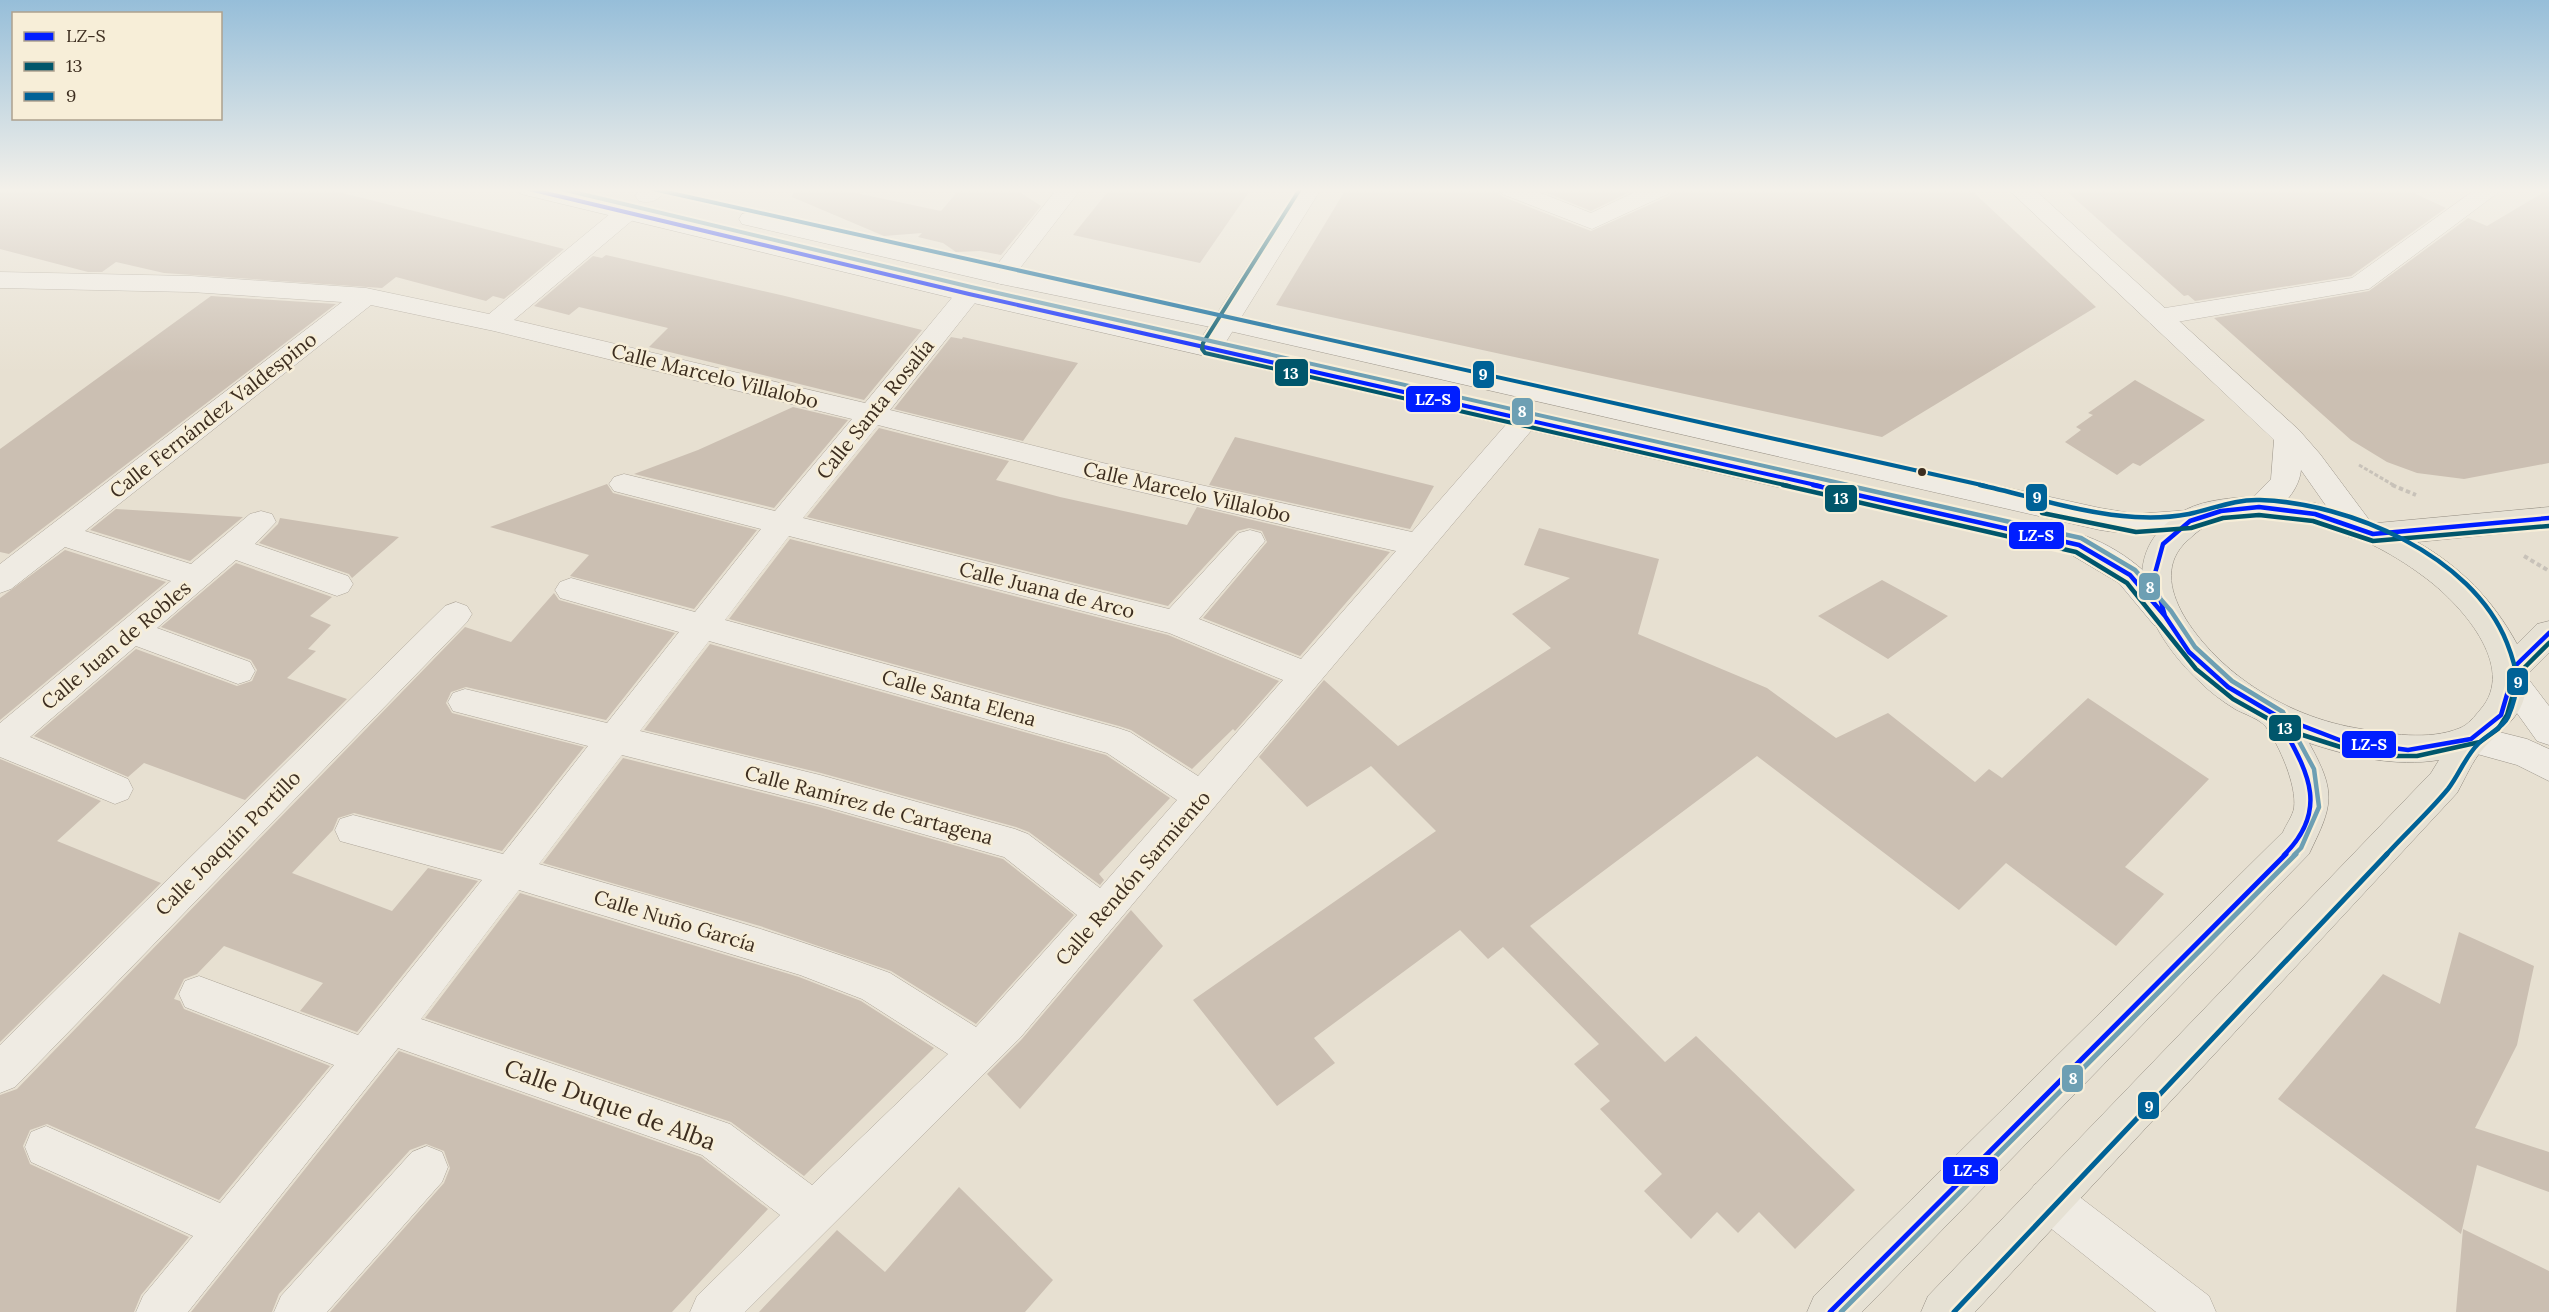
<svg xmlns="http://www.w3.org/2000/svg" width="2549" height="1312" font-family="Lora,serif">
  <rect width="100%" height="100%" fill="#e7e0d1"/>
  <path fill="#cbbfb2" d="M 0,189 L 327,189 L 564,249 L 504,299 L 493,296 L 486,301 L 396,277 L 382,288 L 164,273 L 116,262 L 102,272 L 88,272 L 0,249 Z
    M 794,189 L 837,189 L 941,211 L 960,189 L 1015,189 L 1041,206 L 1001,255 L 980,251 L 956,252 L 943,243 L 918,237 L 922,233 L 884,236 L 792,197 Z
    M 1110,189 L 1251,189 L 1200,263 L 1073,235 Z
    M 1346,189 L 1496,189 L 1501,196 L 1591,231 L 1669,196 L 1674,189 L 1970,189 L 2096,307 L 1882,437 L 1276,305 Z
    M 1537,189 L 1636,189 L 1591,211 Z
    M 2064,189 L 2405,189 L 2446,208 L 2351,276 L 2195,301 L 2188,295 L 2184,296 Z
    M 2549,189 L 2549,463 L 2464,479 L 2417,473 L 2387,462 L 2351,440 L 2214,318 L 2369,291 L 2468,218 L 2487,226 Z
    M 606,255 L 785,296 L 922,330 L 864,400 L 649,347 L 668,328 L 579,307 L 569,315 L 534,306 L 593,256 L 602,258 Z
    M 211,296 L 336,304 L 9,554 L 0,552 L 0,449 Z
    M 951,337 L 962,339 L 963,337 L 1078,363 L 1023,441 L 894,409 Z
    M 2135,380 L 2205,420 L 2140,466 L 2133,463 L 2117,475 L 2065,442 L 2081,430 L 2076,427 L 2093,415 L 2088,413 Z
    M 793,407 L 848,420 L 774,508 L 634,474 L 698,450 Z
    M 879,428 L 1009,461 L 996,480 L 1060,497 L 1187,525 L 1197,507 L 1390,552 L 1300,656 L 1203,618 L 1267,542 L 1262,531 L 1249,528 L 1237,531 L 1168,606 L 807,517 Z
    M 1235,437 L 1434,486 L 1410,529 L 1209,485 Z
    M 607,484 L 613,493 L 757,530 L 694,609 L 570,576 L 589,555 L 490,527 Z
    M 116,509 L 183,513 L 243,517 L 190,561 L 90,530 Z
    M 280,518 L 399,537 L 352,578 L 349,574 L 259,543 L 278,524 Z
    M 1539,528 L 1659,559 L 1638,634 L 1767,688 L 1836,738 L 1888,713 L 1975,782 L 1989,769 L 2002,778 L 2088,698 L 2209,779 L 2125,867 L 2164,894 L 2116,946 L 2006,863 L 1959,910 L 1757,756 L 1530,926 L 1665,1062 L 1696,1036 L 1855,1190 L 1795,1249 L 1759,1212 L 1738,1233 L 1717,1212 L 1691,1239 L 1644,1191 L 1662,1174 L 1600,1109 L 1610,1101 L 1574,1064 L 1599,1044 L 1503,947 L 1488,959 L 1460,930 L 1314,1038 L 1335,1063 L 1277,1106 L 1193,1000 L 1436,831 L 1371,766 L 1307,807 L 1259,757 L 1324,680 L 1398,746 L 1551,648 L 1512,614 L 1570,578 L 1524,565 Z
    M 790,539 L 1168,635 L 1279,681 L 1235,731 L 1233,729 L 1192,769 L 1131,730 L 1119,726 L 729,619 Z
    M 65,550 L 166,582 L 0,720 L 0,598 Z
    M 236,563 L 332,597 L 310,616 L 331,625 L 308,649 L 316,651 L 287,678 L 347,699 L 245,800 L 144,763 L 128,777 L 34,736 L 136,649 L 237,686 L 252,681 L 257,670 L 251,660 L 161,627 Z
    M 1882,580 L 1948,616 L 1888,659 L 1818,616 Z
    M 554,593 L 559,600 L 675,633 L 606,720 L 466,687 L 451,692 L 446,703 L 452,713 L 584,747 L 502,851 L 354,813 L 338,818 L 333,830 L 292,873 L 392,911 L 428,868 L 478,881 L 357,1032 L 300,1011 L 323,983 L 224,946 L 197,974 L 184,979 L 174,999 L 180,1001 L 184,1009 L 330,1066 L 219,1200 L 47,1124 L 30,1130 L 23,1146 L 30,1164 L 189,1237 L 141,1295 L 134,1312 L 0,1312 L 0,1095 L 17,1089 L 465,627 L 511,642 Z
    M 710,644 L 1106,755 L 1170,798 L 1099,874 L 1104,880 L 1100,885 L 1029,832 L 1016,827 L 821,773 L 644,730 Z
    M 623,758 L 819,807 L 1003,859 L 1074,915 L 976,1024 L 891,971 L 760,926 L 543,863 Z
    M 0,759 L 101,801 L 57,841 L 161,883 L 0,1042 Z
    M 520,893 L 799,977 L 861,1001 L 934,1048 L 804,1176 L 731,1122 L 425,1018 Z
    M 1131,910 L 1163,946 L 1020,1109 L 987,1074 L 1022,1039 Z
    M 2459,932 L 2534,966 L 2517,1045 L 2475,1128 L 2549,1152 L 2549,1192 L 2477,1165 L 2461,1234 L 2278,1099 L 2383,974 L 2440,1004 Z
    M 399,1051 L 701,1157 L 768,1209 L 672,1312 L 330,1312 L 444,1183 L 450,1168 L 444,1151 L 426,1144 L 410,1150 L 279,1294 L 272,1312 L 191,1312 Z
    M 959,1187 L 1053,1280 L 1025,1312 L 759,1312 L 837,1230 L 885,1272 Z
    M 2463,1229 L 2549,1271 L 2549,1312 L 2456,1312 Z"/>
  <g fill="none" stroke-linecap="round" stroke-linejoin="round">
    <defs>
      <path id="street" d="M 641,189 L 667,189 C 659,200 652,204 639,201 L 635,196 Z
        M 1057,189 L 1081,189 L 1010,281 L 1001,284 L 992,281 L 988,276 L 992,271 Z
        M 1297,189 L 1321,189 L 1219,353 L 1209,355 L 1199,353 L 1196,347 Z
        M 1498,189 L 1531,189 L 1591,213 L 1641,189 L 1672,189 L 1668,194 L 1592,229 L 1502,194 Z
        M 2476,189 L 2503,189 L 2369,289 L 2159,325 L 2150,323 L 2146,317 L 2150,311 L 2159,309 L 2352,278 Z
        M 626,206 L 635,208 L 638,213 L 635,218 L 514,320 L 865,403 L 960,288 L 969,286 L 978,288 L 982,294 L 890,410 L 1111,465 L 1412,532 L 1517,412 L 1527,410 L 1537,412 L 1541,419 L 1020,1038 L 745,1312 L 690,1312 L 697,1296 L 780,1215 L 702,1155 L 398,1048 L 188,1312 L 136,1312 L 143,1296 L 193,1236 L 31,1162 L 25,1147 L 31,1132 L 46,1126 L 220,1203 L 334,1065 L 185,1007 L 179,994 L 185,981 L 199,976 L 358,1035 L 482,880 L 340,841 L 335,830 L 340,819 L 353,815 L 503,854 L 588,746 L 453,711 L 448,702 L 453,693 L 465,689 L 607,723 L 679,632 L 560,598 L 555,590 L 560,582 L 571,578 L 695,612 L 761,529 L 614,491 L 609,484 L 614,477 L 624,474 L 775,511 L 852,419 L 494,331 L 371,305 L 85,531 L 191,564 L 250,514 L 261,511 L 272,514 L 276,522 L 255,544 L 348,576 L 353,584 L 348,592 L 337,596 L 236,560 L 157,628 L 250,662 L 255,671 L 250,680 L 238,684 L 136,646 L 30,737 L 128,779 L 133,789 L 128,799 L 115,804 L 0,757 L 0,723 L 171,581 L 65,547 L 11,589 L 0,593 L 0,564 L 342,302 L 191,292 L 0,288 L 0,272 L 191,276 L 366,288 L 489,314 L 617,208 ZM 878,425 L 1111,485 L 1396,551 L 1301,659 L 1199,619 L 1265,541 L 1261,533 L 1250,530 L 1239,533 L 1169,609 L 803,518 ZM 789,536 L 1169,633 L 1283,680 L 1198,776 L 1130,732 L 1118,728 L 725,620 ZM 709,641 L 1107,753 L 1177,800 L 1100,888 L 1028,834 L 1015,829 L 820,775 L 640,731 ZM 622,755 L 820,805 L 1004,857 L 1077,915 L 976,1027 L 890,973 C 775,930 656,898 539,864 ZM 519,890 L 800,975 L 862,999 L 948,1054 L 812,1185 L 730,1124 L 421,1019 Z
        M 456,602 L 467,606 L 472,614 L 467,622 L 15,1087 L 0,1093 L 0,1045 L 445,606 Z
        M 427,1146 L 442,1152 L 448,1167 L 442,1182 L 327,1312 L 274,1312 L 281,1296 L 412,1152 Z
        M 2049,1178 L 2064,1185 L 2209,1296 L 2216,1312 L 2156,1312 L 2034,1215 L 2027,1200 L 2034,1185 Z"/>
      <path id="secondary" d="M 517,189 L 559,189 L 969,286 L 2079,534 C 2120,546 2160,579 2181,616 L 2176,625 L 2165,628 L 2154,625 L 2119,583 L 2070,554 L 969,302 L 521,194 Z
        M 2008,189 L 2034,189 L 2299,430 L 2320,454 L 2370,521 L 2374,529 L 2370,537 L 2359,540 L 2348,537 L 2301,470 C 2299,493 2273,522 2248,514 L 2244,507 L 2271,479 L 2274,440 Z
        M 751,212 L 2100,508 L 2136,514 L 2190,510 L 2201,513 L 2205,521 L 2201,529 C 2168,538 2133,535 2100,530 L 1225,330 L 1001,284 L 742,224 L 739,219 L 742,214 Z
        M 2511,668 L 2523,672 L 2549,706 L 2549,745 L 2537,741 L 2494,681 L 2499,672 Z
        M 2471,725 L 2527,739 L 2549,749 L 2549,781 L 2517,765 L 2459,749 L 2454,739 L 2459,729 Z"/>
      <path id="primary" d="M 2259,496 L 2315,503 L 2377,523 L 2549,507 L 2549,529 L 2417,542 C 2461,567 2493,600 2517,644 L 2537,624 L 2549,621 L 2549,653 L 2526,676 C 2528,716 2505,724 2483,749 C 2472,761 2465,779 2457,793 L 1975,1312 L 1921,1312 L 1928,1296 L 2431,773 L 2439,760 C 2396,767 2351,757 2309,743 C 2337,793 2333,805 2309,854 L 1862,1312 L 1807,1312 L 1814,1296 L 2283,832 C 2286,825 2293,815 2294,808 C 2297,785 2279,745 2266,727 C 2260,719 2244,714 2235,709 C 2222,701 2210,692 2199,681 C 2151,636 2109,559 2180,513 C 2202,499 2233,498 2259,496 ZM 2259,518 C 2277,520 2295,520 2313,524 C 2352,532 2391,552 2423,576 C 2459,602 2519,667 2480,710 C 2475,716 2468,725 2460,728 C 2429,741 2388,734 2356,728 C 2315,721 2274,703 2241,678 C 2206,652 2140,582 2188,540 C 2196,533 2203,526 2214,523 C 2228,519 2244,519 2259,518 Z"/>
    </defs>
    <use href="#street" stroke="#ada599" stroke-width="1"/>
    <use href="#secondary" stroke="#9c958a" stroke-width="1"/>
    <use href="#primary" stroke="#928b80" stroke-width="1"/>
    <path stroke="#c8c2b9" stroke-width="3" stroke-dasharray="4 2" stroke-linecap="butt" d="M 2359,465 L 2395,486"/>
    <path stroke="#c8c2b9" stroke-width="4" stroke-dasharray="4.5 3" stroke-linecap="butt" d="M 2392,485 L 2416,495
      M 2524,556 L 2549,571"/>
    <use href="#street" fill="#efebe3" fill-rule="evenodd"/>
    <use href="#secondary" fill="#efebe3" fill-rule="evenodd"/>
    <use href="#primary" fill="#e6e1d4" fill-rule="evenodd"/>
    <defs>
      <path id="bus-1-far2" d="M 529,189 L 969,294 L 1820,486"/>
      <path id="bus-1-far1" d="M 1813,485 L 2079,545 L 2130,575 L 2165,616 L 2189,652 L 2228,687 L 2277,716
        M 2549,518 L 2373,534 L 2315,514 L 2259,507 L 2221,511 L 2190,521 L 2163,544 L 2154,577 L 2165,616 L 2189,652 L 2228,687 L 2277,716 L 2342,741 L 2408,750 L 2471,739 L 2501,715 L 2511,681 L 2510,671 L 2549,633
        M 2277,716 C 2304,767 2333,806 2284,855"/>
      <path id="bus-1" d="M 1830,1312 L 2286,854"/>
      <path id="bus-2-far1" d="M 1300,189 L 1203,343 L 1202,349 L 1205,353 L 1789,486"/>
      <path id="bus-2" d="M 1783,485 L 2076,552 L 2127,583 L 2196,669 L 2233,699 L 2290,731 L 2353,751 L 2385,756 L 2417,756 L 2480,742 L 2498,729 L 2507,715 L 2519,673 L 2549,643
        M 2042,513 L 2136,532 L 2191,528 L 2223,518 L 2259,515 L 2313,521 L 2373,541 L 2549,526"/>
      <path id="bus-3-far2" d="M 653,189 L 1986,486"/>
      <path id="bus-3-far1" d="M 1980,485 C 2030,496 2083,514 2135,517 C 2151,518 2173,517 2189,514 C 2213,509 2235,499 2260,500 C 2349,503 2472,555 2507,643 C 2518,671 2521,687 2508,717 C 2503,728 2486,735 2478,744 C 2465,757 2459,775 2448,789 C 2429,812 2406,833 2386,855"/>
      <path id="bus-3" d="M 1954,1312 L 2387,854"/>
      <path id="bus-4-far2" d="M 561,189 L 971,287 L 1853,486"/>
      <path id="bus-4-far1" d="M 1846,485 L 2081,538 L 2135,570 L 2171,611 L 2195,647 L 2232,681 L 2283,712 L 2314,769 L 2319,807 L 2301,848 L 2294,855"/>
      <path id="bus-4" d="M 1841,1312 L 2296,854"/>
    </defs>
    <use href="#bus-1-far2" stroke="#f7eed8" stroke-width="8"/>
    <use href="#bus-1-far1" stroke="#f7eed8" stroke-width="9"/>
    <use href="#bus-1" stroke="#f7eed8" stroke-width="10"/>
    <use href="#bus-2-far1" stroke="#f7eed8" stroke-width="8"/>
    <use href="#bus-2" stroke="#f7eed8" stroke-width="9"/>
    <use href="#bus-3-far2" stroke="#f7eed8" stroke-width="8"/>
    <use href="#bus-3-far1" stroke="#f7eed8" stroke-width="9"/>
    <use href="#bus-3" stroke="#f7eed8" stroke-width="10"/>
    <use href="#bus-4-far2" stroke="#f7eed8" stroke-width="8"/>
    <use href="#bus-4-far1" stroke="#f7eed8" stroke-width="9"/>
    <use href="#bus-4" stroke="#f7eed8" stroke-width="10"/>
    <use href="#bus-1-far2" stroke="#001eff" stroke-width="4"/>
    <use href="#bus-1-far1" stroke="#001eff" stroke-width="4.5"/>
    <use href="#bus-1" stroke="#001eff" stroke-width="5"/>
    <use href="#bus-2-far1" stroke="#00566b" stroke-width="4"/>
    <use href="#bus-2" stroke="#00566b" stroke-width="4.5"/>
    <use href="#bus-3-far2" stroke="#006297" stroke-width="4"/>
    <use href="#bus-3-far1" stroke="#006297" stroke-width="4.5"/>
    <use href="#bus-3" stroke="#006297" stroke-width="5"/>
    <use href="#bus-4-far2" stroke="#6d9fb3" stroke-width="4"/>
    <use href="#bus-4-far1" stroke="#6d9fb3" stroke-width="4.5"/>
    <use href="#bus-4" stroke="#6d9fb3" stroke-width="5"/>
  </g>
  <linearGradient id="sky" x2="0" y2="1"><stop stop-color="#96bed9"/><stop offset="0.51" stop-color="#f4f1ea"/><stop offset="1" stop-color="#f4f1ea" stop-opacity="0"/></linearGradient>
  <rect width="2549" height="373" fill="url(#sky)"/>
  <circle fill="#3d2e20" stroke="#f7eed8" stroke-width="2" cx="1922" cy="472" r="5"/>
  <g text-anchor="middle" stroke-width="5" stroke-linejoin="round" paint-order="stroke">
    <g font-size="20" fill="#3d2e20" stroke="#f7eed8">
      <text transform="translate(715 376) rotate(14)" y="7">Calle Marcelo Villalobo</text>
      <text transform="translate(875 409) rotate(-51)" y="7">Calle Santa Rosalía</text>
      <text transform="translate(213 415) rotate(-38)" y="7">Calle Fernández Valdespino</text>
      <text transform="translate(1187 492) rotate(13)" y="7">Calle Marcelo Villalobo</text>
      <text transform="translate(1047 590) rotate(14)" y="7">Calle Juana de Arco</text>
      <text transform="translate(116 645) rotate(-40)" y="7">Calle Juan de Robles</text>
      <text transform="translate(959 698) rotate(16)" y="7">Calle Santa Elena</text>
      <text transform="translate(869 805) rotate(15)" y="7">Calle Ramírez de Cartagena</text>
      <text transform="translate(228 843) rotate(-45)" y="7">Calle Joaquín Portillo</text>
      <text transform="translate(1133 878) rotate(-49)" y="7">Calle Rendón Sarmiento</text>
      <text transform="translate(675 921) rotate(17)" y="7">Calle Nuño García</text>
    </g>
    <g font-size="24" fill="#3d2e20" stroke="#f7eed8">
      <text transform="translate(610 1105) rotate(20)" y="8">Calle Duque de Alba</text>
    </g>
  </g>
  <g stroke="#f7eed8" stroke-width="2">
    <rect x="1274" y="358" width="35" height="29" rx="6" fill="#00566b"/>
    <rect x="1472" y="360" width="23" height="29" rx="6" fill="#006297"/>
    <rect x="1405" y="385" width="56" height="28" rx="6" fill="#001eff"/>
    <rect x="1511" y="397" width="23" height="29" rx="6" fill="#6d9fb3"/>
    <rect x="2025" y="483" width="23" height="29" rx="6" fill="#006297"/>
    <rect x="1824" y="484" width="34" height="29" rx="6" fill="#00566b"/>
    <rect x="2008" y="521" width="57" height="29" rx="6" fill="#001eff"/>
    <rect x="2138" y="572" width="23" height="29" rx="6" fill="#6d9fb3"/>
    <rect x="2506" y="667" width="23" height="29" rx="6" fill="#006297"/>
    <rect x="2268" y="714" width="34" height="28" rx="6" fill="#00566b"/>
    <rect x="2341" y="730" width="56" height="29" rx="6" fill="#001eff"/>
    <rect x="2061" y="1064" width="23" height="29" rx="6" fill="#6d9fb3"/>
    <rect x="2137" y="1091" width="23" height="29" rx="6" fill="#006297"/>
    <rect x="1942" y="1156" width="57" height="29" rx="6" fill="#001eff"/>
  </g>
  <g font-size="16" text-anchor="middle" font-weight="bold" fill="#fff">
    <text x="1291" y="379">13</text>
    <text x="1483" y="380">9</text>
    <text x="1433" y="405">LZ-S</text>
    <text x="1522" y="417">8</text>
    <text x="2037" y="503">9</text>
    <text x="1841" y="504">13</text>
    <text x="2036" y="541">LZ-S</text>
    <text x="2150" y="593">8</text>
    <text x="2518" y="688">9</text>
    <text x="2285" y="734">13</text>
    <text x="2369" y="750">LZ-S</text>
    <text x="2073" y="1084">8</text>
    <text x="2149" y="1112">9</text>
    <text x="1971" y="1176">LZ-S</text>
  </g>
  <rect x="12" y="12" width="210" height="108" fill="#f7eed8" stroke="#ada18e" stroke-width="1.5"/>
  <rect x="24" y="32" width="30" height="9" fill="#001eff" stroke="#ada18e" stroke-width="1.5"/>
  <text x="66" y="42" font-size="18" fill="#3d2e20">LZ-S</text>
  <rect x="24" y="62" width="30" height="9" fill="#00566b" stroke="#ada18e" stroke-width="1.5"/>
  <text x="66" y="72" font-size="18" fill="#3d2e20">13</text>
  <rect x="24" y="92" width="30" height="9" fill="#006297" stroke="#ada18e" stroke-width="1.5"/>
  <text x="66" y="102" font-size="18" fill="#3d2e20">9</text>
</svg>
